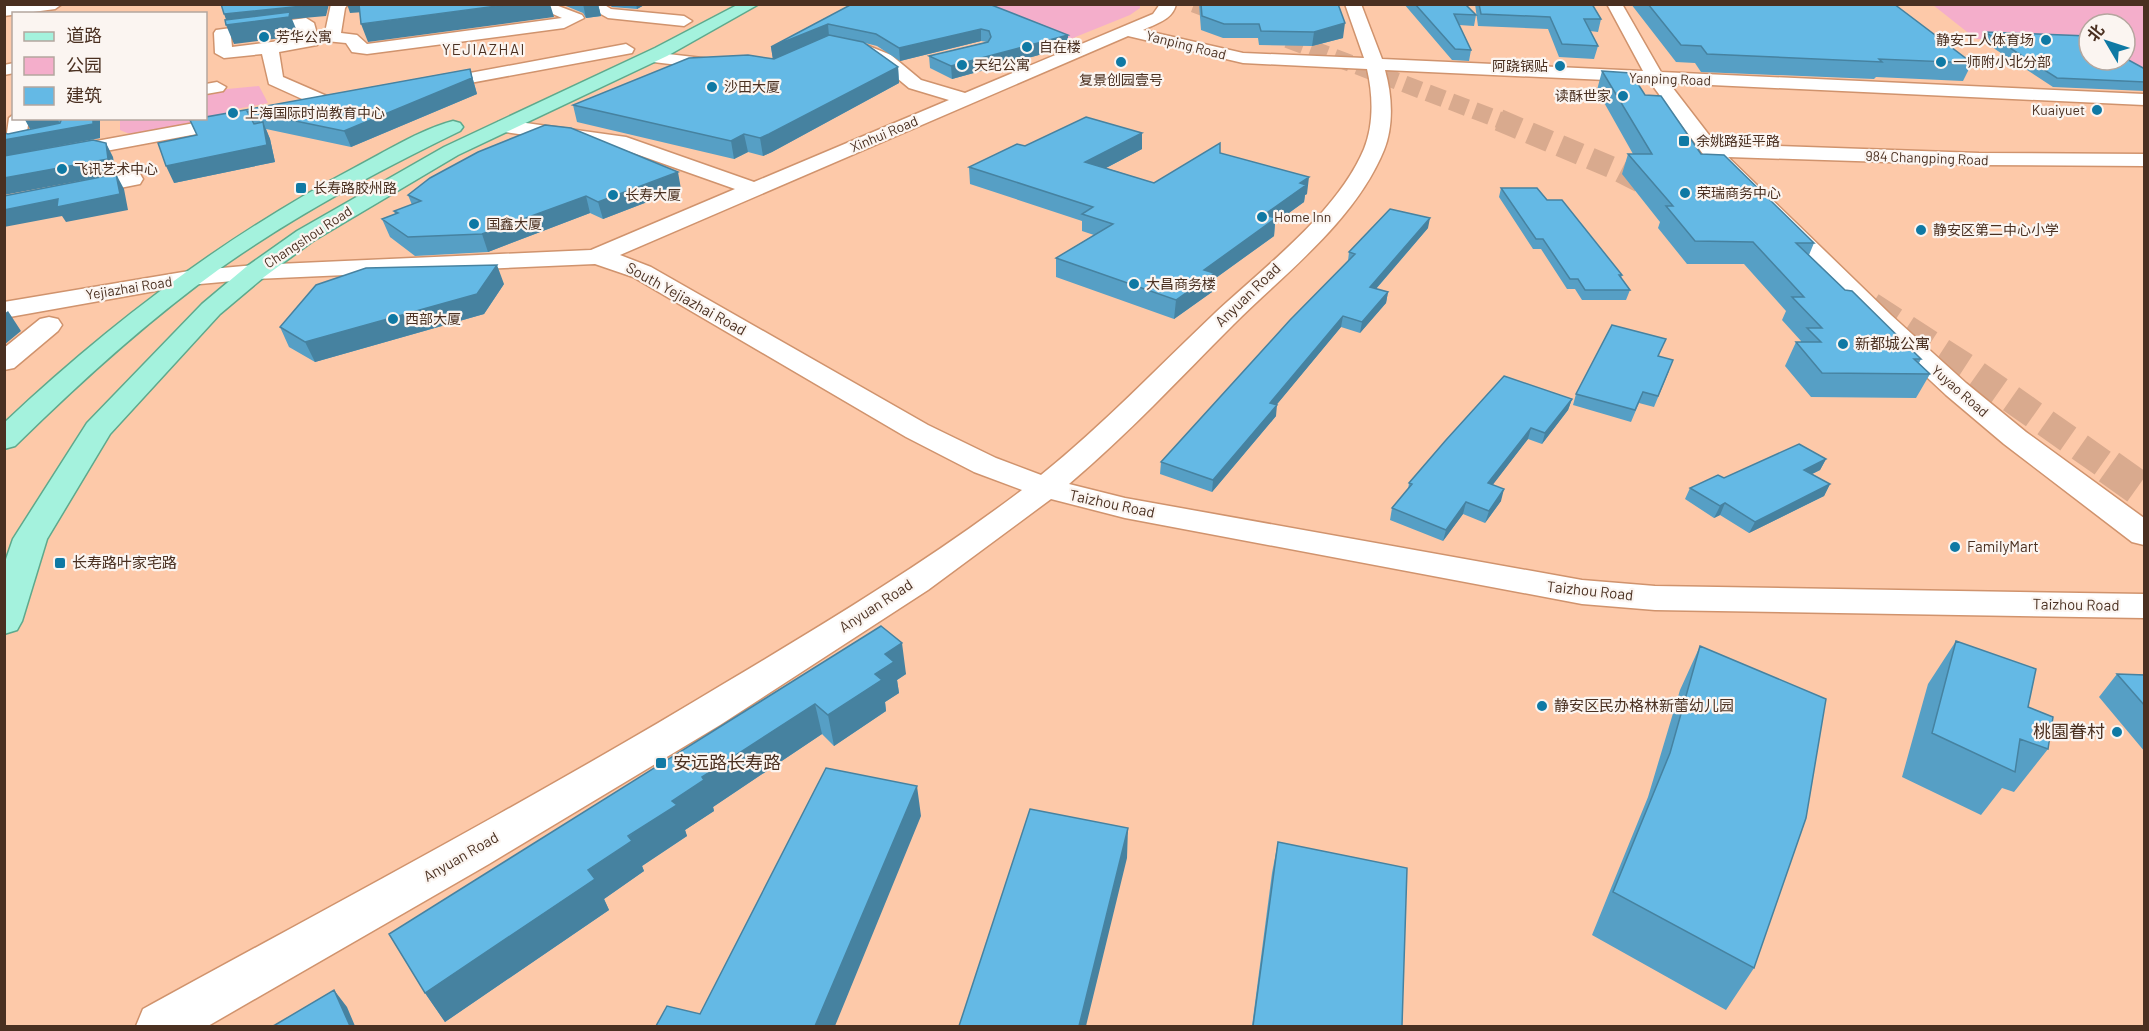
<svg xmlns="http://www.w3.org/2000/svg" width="2149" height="1031" font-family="Barlow,'Noto Sans SC',sans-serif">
  <rect width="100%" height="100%" fill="#fdc9a9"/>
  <path fill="#f4aecb" d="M 1007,4 L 1140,5 L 1140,8 L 1130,15 L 1063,42 L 981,10 Z
    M 1933,5 L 2144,5 L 2144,76 L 2125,60 L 2125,24 L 2089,24 L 2089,43 L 1976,39 Z
    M 259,86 L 268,103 L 231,110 L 233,118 L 141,134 L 127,133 L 120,130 L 120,119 L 206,118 L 206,91 Z"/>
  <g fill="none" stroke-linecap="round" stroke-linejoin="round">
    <path stroke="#d9aa8e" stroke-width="17" stroke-dasharray="17 8" stroke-linecap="butt" d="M 1194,4 L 1502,121"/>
    <path stroke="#d9aa8e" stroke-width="22" stroke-dasharray="22 11" stroke-linecap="butt" d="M 1499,120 L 1613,168 L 1662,193"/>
    <path stroke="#d9aa8e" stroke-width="28" stroke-dasharray="28 14" stroke-linecap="butt" d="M 1871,306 L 1973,372 L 2111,469"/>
    <path stroke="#d9aa8e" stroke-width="35" stroke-dasharray="35 18" stroke-linecap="butt" d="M 2109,467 L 2144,492"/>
    <defs>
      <path id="minor" d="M 17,4 L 62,4 L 55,9 L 4,16 L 4,6 Z
        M 331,4 L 348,4 L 345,8 L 341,33 L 357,35 L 367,44 L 562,18 L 530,4 L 553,4 L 582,15 L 584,18 L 564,28 L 367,54 L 352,52 L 346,43 L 326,41 L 324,37 Z
        M 583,4 L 603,4 L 611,9 L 684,16 L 692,21 L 684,26 L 608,18 Z
        M 1160,4 L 1176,4 C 1173,20 1155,24 1143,30 L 1243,53 L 1364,58 L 1345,4 L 1361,4 L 1382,59 L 1643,71 L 1607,4 L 1622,4 L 1661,72 L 2144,94 L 2144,105 L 1669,83 L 1716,144 L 1979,153 L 2144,154 L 2144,166 L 1979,165 L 1728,157 L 1891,315 L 1966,383 L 2026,432 L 2144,518 L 2144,545 L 2132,542 L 2004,444 L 1946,395 L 1873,327 L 1703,154 L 1650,82 L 1385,70 C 1392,95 1394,125 1384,150 C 1355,221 1285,273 1233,325 C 1179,379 1127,435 1069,484 L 1125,498 L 1582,580 L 1655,586 L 2144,594 L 2144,618 L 1655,610 L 1582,604 L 1125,518 L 1051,499 L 928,590 L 720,725 L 489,864 L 208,1026 L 136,1026 L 143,1009 C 338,902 535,798 725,683 C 826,623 928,561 1022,490 L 974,472 L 906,437 L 633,277 L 595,264 L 255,279 L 189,285 L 4,318 L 4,302 L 189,271 L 255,265 L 591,250 L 735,189 L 622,149 L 505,132 L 495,126 L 498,122 L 505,120 L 626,137 L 754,182 L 949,100 L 909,88 L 879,63 L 854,53 L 852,49 L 854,45 L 866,45 L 891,55 L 921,80 L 965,93 L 1153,14 ZM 1128,36 L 1243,63 L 1367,69 C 1373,95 1374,124 1364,149 C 1337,213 1264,267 1214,314 C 1157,368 1102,426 1041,475 L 996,458 L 928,425 L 651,267 L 620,255 Z
        M 306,18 L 314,23 L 319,41 L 317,45 L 279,52 L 283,77 L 336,100 L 338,104 L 336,108 L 322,108 L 269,84 L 262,54 L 224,58 L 215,53 L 214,33 L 216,30 ZM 299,29 L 302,38 L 232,47 L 231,37 Z
        M 626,44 L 634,49 L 632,53 L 427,91 L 418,86 L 427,81 Z
        M 651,52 L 728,61 L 737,66 L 728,71 L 645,61 L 642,57 Z
        M 14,63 L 14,73 L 4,75 L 4,65 Z
        M 217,82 L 226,87 L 223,91 L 206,94 L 206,84 Z
        M 14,114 L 14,118 L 29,118 L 27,132 L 53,127 L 60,129 L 63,133 L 60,137 C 45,141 24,148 9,144 L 6,140 L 9,118 Z
        M 238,115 L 248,121 L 245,125 L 4,170 L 4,158 Z
        M 132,173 L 140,174 L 143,179 L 140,184 L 4,211 L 4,197 Z
        M 49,317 L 58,319 L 62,325 L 58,331 L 14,368 L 4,370 L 4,348 L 40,319 Z"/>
      <path id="major" d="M 739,4 L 759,4 L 667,56 L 458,155 L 313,241 L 264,277 L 220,314 L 110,434 L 47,539 L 22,621 L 17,630 L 4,634 L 4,565 L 13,539 L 87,423 L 202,304 L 246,267 L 297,231 L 444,147 L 655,48 Z
        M 453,121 L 460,123 L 463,127 L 460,131 C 378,171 297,214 222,267 C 147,321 80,382 15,446 L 4,449 L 4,423 C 110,323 225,236 354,168 C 385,152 419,130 453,121 Z"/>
    </defs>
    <use href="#minor" stroke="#d0936d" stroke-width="3"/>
    <use href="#major" stroke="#5ea98c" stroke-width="3"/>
    <use href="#minor" fill="#fff" fill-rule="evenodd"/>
    <use href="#major" fill="#a4f2dd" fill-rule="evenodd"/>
  </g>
  <path fill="#569fc5" d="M 561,4 L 598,4 L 601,16 L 586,18 L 583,13 Z
    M 608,4 L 646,4 L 637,9 L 612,7 Z
    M 852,4 L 1068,35 L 1068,47 L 952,79 L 930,68 L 929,56 L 987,42 L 981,41 L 900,61 L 877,46 L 865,43 L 898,67 L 899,83 L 772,152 L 763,156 L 748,152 L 734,159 L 577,122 L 573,105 L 773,59 L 771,47 Z
    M 1199,4 L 1338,4 L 1343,38 L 1312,46 L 1259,45 L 1258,38 L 1223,38 L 1201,30 Z
    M 1404,4 L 1465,4 L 1476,15 L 1474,26 L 1459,25 L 1471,50 L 1469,61 L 1452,60 Z
    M 1475,4 L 1592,4 L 1601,19 L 1598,32 L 1590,31 L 1598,46 L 1594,59 L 1559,57 L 1548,29 L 1478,26 Z
    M 1631,4 L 1894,4 L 1972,63 L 1963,81 L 1876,77 L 1874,79 L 1701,72 L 1695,63 L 1676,62 Z
    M 1985,32 L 2145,69 L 2145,91 L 2053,87 L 1981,40 Z
    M 470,69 L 477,94 L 351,147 L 266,129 L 270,139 L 275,162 L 174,183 L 197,135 L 190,120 Z
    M 1602,71 L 1645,95 L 1701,154 L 1814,243 L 1809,255 L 1845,290 L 1921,359 L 1919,363 L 1930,374 L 1916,398 L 1811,397 L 1785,366 L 1796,342 L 1801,342 L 1801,341 L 1782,320 L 1786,311 L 1744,264 L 1687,264 L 1658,228 L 1660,222 L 1622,174 L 1628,154 L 1633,154 L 1597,90 Z
    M 24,118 L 100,118 L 100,138 L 4,156 L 4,129 L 5,133 L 8,134 L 35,128 Z
    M 1142,133 L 1142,149 L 1106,168 L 1154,183 L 1220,153 L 1307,194 L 1305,195 L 1304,202 L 1275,223 L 1274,236 L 1213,280 L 1212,292 L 1174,319 L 1056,277 L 1056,258 L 1094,235 L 1082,231 L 1082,221 L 970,184 L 969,167 L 1025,146 Z
    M 1501,188 L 1622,275 L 1621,278 L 1630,290 L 1626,300 L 1582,300 L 1575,289 L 1567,289 L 1541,249 L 1533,249 L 1499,197 Z
    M 681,189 L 603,219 L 590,213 L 488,252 L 415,256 L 390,237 L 382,219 L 395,214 L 394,211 L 412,205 L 408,195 Z
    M 1428,228 L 1376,289 L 1388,292 L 1386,303 L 1360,333 L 1341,327 L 1276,405 L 1276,416 L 1212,492 L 1160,474 L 1161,462 L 1348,261 L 1349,252 Z
    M 504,284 L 484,314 L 315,362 L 289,347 L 280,327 Z
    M 1659,357 L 1669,371 L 1654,407 L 1639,403 L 1631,422 L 1573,405 L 1576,394 Z
    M 1572,399 L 1568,410 L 1542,444 L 1528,439 L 1492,485 L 1501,501 L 1485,523 L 1463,514 L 1443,541 L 1390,520 L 1392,508 L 1408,490 L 1409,483 Z
    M 1826,459 L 1820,470 L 1812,474 L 1830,484 L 1824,496 L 1749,533 L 1720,515 L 1714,518 L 1685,499 L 1690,488 L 1724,478 Z
    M 881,626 L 906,674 L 897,680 L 899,693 L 885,702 L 886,711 L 834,746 L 822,734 L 713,807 L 714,811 L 685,830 L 687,836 L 642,866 L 644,871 L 604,899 L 609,910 L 445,1022 L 425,993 Z
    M 1956,641 L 2028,707 L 2048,749 L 2014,792 L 2002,788 L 1981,815 L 1902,777 L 1928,684 Z
    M 1700,646 L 1754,968 L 1726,1010 L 1592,935 L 1648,797 L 1680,690 Z
    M 2117,674 L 2145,675 L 2145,752 L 2099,697 Z
    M 1278,842 L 1402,1026 L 1252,1026 L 1272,873 Z"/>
  <path fill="#4682a0" d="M 322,4 L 329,4 L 326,16 L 292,19 L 297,31 L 297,36 L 234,44 L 226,25 L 228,25 L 224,14 Z
    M 347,4 L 361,4 L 364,12 L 350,13 Z
    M 512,4 L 550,4 L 554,17 L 368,42 L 361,24 Z
    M 583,4 L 598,4 L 601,16 L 586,18 Z
    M 636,4 L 646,4 L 637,9 Z
    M 1345,23 L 1343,38 L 1312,46 L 1314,32 Z
    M 828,24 L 829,36 L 773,60 L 771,47 Z
    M 981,29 L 981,41 L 900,61 L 899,48 Z
    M 1068,35 L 1068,47 L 952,79 L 951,66 Z
    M 898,67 L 899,83 L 772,152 L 763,156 L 760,138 Z
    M 470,69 L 477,94 L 351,147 L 344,131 Z
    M 24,118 L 57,118 L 60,124 L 30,129 Z
    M 93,118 L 100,118 L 100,138 L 4,156 L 4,140 Z
    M 263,122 L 270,139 L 275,162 L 174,183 L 166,166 Z
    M 1142,133 L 1142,149 L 1085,179 L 1085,162 Z
    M 744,134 L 748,152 L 734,159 L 731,141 Z
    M 106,143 L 113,157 L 116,174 L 4,195 L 4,178 Z
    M 678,172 L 681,189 L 603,219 L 598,202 Z
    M 116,174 L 124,189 L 128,210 L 66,222 L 62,216 L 4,227 L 4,210 Z
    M 1309,177 L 1307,194 L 1305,195 L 1304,202 L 1275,223 L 1274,236 L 1213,280 L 1212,292 L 1174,319 L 1176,300 L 1204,270 L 1300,183 Z
    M 586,196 L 590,213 L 488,252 L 482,234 Z
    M 1430,218 L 1428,228 L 1368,298 L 1370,287 Z
    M 497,265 L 504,284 L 484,314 L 315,362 L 305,342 Z
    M 1388,292 L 1386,303 L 1360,333 L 1362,322 Z
    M 8,311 L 21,331 L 4,345 L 4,314 Z
    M 1343,316 L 1341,327 L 1269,414 L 1270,403 Z
    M 1572,399 L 1568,410 L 1542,444 L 1545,433 Z
    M 1277,405 L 1276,416 L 1212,492 L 1213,480 Z
    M 1531,428 L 1528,439 L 1485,495 L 1488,483 Z
    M 1826,459 L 1820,470 L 1798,481 L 1804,470 Z
    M 1830,484 L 1824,496 L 1749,533 L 1755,522 Z
    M 1504,489 L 1501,501 L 1485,523 L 1489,511 Z
    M 1466,502 L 1463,514 L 1443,541 L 1446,530 Z
    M 1725,503 L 1720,515 L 1714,518 L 1720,506 Z
    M 902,643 L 906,674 L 897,680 L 899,693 L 885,702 L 886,711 L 834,746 L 828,715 L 875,674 L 885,654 Z
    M 815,704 L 822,734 L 713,807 L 714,811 L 685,830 L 687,836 L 642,866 L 644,871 L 604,899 L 609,910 L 445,1022 L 425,993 L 588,870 L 702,777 Z
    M 917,786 L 921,816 L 835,1026 L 815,1026 Z
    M 1128,828 L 1127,858 L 1086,1026 L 1079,1026 Z
    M 334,990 L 347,1007 L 355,1026 L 350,1026 Z"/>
  <path fill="#64b9e5" stroke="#4682a0" stroke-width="1.5" d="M 221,4 L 322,4 L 224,14 Z
    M 359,4 L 512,4 L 361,24 Z
    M 852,4 L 989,4 L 1068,35 L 951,66 L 929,56 L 988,42 L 991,37 L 989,31 L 981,29 L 899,48 L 876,34 L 828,24 L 771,47 Z
    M 1201,4 L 1338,4 L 1345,23 L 1314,32 L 1261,31 L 1259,24 L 1224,24 L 1202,16 Z
    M 1415,4 L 1465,4 L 1476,15 L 1454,14 L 1471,50 L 1455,49 Z
    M 1479,4 L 1592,4 L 1601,19 L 1584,19 L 1598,46 L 1562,44 L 1550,17 L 1481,14 Z
    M 1648,4 L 1894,4 L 1972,63 L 1879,59 L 1882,62 L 1707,54 L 1701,46 L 1681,45 Z
    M 290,12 L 289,17 L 226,25 L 225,20 Z
    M 1985,32 L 2088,36 L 2089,60 L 2125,60 L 2125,58 L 2145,69 L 2145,82 L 2057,78 Z
    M 829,35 L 863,42 L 898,67 L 769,134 L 760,138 L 744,134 L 731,141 L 573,105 L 689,58 L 748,55 L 774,59 Z
    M 470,69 L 472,78 L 344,131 L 247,111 L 254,124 L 263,122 L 267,145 L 166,166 L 158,143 L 197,135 L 190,120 L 206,118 L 206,117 Z
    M 1602,71 L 1631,73 L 1645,95 L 1661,96 L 1701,154 L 1724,155 L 1814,243 L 1796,243 L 1845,290 L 1852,291 L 1921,359 L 1914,359 L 1930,374 L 1822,373 L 1796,342 L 1821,342 L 1807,328 L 1822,328 L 1792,297 L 1804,297 L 1753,242 L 1695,241 L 1666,206 L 1673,206 L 1628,154 L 1652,154 Z
    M 1086,117 L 1142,133 L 1085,162 L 1154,183 L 1220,143 L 1220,153 L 1309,177 L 1300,183 L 1306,185 L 1264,215 L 1276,218 L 1204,270 L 1214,273 L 1176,300 L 1056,258 L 1113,224 L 1082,214 L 1093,207 L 969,167 L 1017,144 L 1025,146 Z
    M 62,118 L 93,118 L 93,124 L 4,140 L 4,133 L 8,134 L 60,123 Z
    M 545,125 L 571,128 L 678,172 L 598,202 L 586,196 L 482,234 L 408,237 L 382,219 L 398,213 L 394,211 L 421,201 L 408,195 L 430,178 L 478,152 Z
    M 93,140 L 106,143 L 108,159 L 4,178 L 4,156 Z
    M 116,174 L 120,194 L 57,207 L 58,199 L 4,210 L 4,196 Z
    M 1501,188 L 1537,188 L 1547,200 L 1562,200 L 1622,275 L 1619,275 L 1630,290 L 1585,290 L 1578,279 L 1570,279 L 1543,239 L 1536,239 Z
    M 1390,209 L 1430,218 L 1370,287 L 1388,292 L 1362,322 L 1343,316 L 1270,403 L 1277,405 L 1213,480 L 1161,462 L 1290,320 L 1355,254 L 1349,252 Z
    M 497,265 L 477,294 L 305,342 L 280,327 L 316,285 L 366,268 Z
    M 1612,325 L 1666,339 L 1658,356 L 1673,360 L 1658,396 L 1643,392 L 1635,410 L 1576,394 Z
    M 1504,376 L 1572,399 L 1545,433 L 1531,428 L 1488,483 L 1504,489 L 1489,511 L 1466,502 L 1446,530 L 1392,508 L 1412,484 L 1409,483 L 1446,440 Z
    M 1799,444 L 1826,459 L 1804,470 L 1830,484 L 1755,522 L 1725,503 L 1720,506 L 1690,488 L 1718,475 L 1724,478 Z
    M 881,626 L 902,643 L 885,654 L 894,662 L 875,674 L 882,680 L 828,715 L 815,704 L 702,777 L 704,780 L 672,801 L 677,805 L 628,836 L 632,841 L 588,870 L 595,879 L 425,993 L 389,934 Z
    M 1956,641 L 2036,669 L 2028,707 L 2053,717 L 2048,749 L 2020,739 L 2015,772 L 1932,733 Z
    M 1700,646 L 1826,699 L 1806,818 L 1754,968 L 1613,892 L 1670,753 Z
    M 2117,674 L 2145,675 L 2145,706 Z
    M 826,768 L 917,786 L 815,1026 L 656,1026 L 667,1006 L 700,1014 Z
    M 1030,809 L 1128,828 L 1079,1026 L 959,1026 Z
    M 1278,842 L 1407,868 L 1402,1026 L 1253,1026 Z
    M 334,990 L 350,1026 L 273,1026 L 275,1025 Z"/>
  <g fill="#0f79a4" stroke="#fbf5f1" stroke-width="2">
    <circle cx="264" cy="37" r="6"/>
    <circle cx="2046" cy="40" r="6"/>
    <circle cx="1027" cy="47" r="6"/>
    <circle cx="1121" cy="62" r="6"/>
    <circle cx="1941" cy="62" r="6"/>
    <circle cx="962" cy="65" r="6"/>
    <circle cx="1560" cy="66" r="6"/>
    <circle cx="712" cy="87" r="6"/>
    <circle cx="1623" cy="96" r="6"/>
    <circle cx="2097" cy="110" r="6"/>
    <circle cx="233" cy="113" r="6"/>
    <rect x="1678" y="135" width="12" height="12" rx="3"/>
    <circle cx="62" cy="169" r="6"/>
    <rect x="295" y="182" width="12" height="12" rx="3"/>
    <circle cx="1685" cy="193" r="6"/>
    <circle cx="613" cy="195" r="6"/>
    <circle cx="1262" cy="217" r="6"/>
    <circle cx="474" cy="224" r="6"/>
    <circle cx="1921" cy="230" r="6"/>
    <circle cx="1134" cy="284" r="6"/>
    <circle cx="393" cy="319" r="6"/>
    <circle cx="1843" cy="344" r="6"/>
    <circle cx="1955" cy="547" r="6"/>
    <rect x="54" y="557" width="12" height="12" rx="3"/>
    <circle cx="1542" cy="706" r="6"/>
    <circle cx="2117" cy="732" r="6"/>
    <rect x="655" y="757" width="12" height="12" rx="3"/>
  </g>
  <g text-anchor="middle" stroke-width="4.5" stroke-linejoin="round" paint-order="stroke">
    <g font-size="14" fill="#4a3021" stroke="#fbf5f1" text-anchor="start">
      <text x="276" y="42">芳华公寓</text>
      <text x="2034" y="45" text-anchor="end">静安工人体育场</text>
      <text x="1039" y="52">自在楼</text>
      <text x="1953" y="67">一师附小北分部</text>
      <text x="974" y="70">天纪公寓</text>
      <text x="1548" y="71" text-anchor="end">阿跷锅贴</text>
      <text x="1121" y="85" text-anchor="middle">复景创园壹号</text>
      <text x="724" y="92">沙田大厦</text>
      <text x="1611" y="101" text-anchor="end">读酥世家</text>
      <text x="2085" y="115" text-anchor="end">Kuaiyuet</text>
      <text x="245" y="118">上海国际时尚教育中心</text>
      <text x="1696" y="146">余姚路延平路</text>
      <text x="74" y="174">飞讯艺术中心</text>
      <text x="313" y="193">长寿路胶州路</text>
      <text x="1697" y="198">荣瑞商务中心</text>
      <text x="625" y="200">长寿大厦</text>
      <text x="1274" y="222">Home Inn</text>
      <text x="486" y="229">国鑫大厦</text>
      <text x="1933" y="235">静安区第二中心小学</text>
      <text x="1146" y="289">大昌商务楼</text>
      <text x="405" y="324">西部大厦</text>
    </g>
    <g font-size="14" fill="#4a3021" stroke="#fbf5f1">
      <text transform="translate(1186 45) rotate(14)" y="5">Yanping Road</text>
      <text transform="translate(1670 79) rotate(2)" y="5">Yanping Road</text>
      <text transform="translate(884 134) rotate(-23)" y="5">Xinhui Road</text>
      <text transform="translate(1927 158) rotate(2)" y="5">984 Changping Road</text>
      <text transform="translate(308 237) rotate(-33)" y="5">Changshou Road</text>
      <text transform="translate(129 288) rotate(-9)" y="5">Yejiazhai Road</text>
      <text transform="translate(1960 391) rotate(41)" y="5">Yuyao Road</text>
    </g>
    <g font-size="15" letter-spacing="1.5" fill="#4a3021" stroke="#fbf5f1">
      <text x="484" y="55">YEJIAZHAI</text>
    </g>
    <g font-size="15" fill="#4a3021" stroke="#fbf5f1">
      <text transform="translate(1248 295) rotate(-44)" y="5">Anyuan Road</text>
      <text transform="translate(686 299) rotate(29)" y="5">South Yejiazhai Road</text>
      <text transform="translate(1112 504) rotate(12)" y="5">Taizhou Road</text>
      <text transform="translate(1590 591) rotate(6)" y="5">Taizhou Road</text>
      <text transform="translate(2076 605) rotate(1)" y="5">Taizhou Road</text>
      <text transform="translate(876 606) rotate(-33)" y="5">Anyuan Road</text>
      <text transform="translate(461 857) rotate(-30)" y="5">Anyuan Road</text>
    </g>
    <g font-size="15" fill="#4a3021" stroke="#fbf5f1" text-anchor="start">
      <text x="1855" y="349">新都城公寓</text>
      <text x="1967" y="552">FamilyMart</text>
      <text x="72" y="568">长寿路叶家宅路</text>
      <text x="1554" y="711">静安区民办格林新蕾幼儿园</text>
    </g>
    <g font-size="18" fill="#4a3021" stroke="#fbf5f1" text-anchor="end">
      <text x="2105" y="738">桃園眷村</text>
      <text x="673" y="769" text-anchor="start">安远路长寿路</text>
    </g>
  </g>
  <rect width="2149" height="1031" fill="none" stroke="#4a3021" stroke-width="12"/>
  <rect x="12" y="12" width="195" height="108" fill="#fbf5f1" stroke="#b4a69e" stroke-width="1.5"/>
  <rect x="24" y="32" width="30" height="9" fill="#a4f2dd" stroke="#b4a69e" stroke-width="1.5"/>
  <text x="66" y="42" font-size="18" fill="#4a3021">道路</text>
  <rect x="24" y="57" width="30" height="18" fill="#f4aecb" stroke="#b4a69e" stroke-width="1.5"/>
  <text x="66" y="72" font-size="18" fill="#4a3021">公园</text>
  <rect x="24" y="87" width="30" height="18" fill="#64b9e5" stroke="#b4a69e" stroke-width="1.5"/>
  <text x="66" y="102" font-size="18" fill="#4a3021">建筑</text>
  <g transform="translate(2107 42) rotate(309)"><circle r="28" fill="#fbf5f1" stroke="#b4a69e" stroke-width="1.5"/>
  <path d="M0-4.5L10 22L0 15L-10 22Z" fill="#0f79a4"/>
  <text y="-9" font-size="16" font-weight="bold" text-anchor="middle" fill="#4a3021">北</text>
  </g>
</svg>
